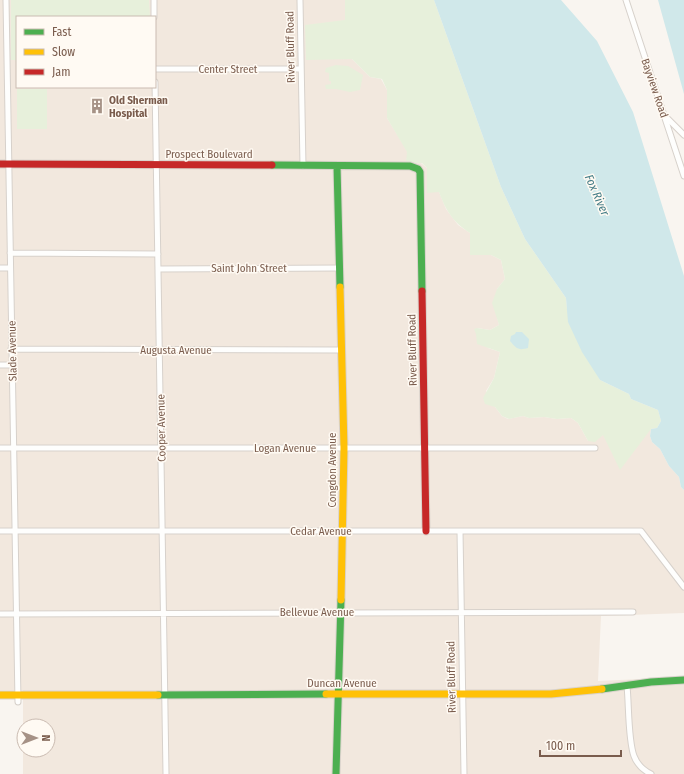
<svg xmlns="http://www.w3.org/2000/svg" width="684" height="774" font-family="'Fira Sans Condensed',sans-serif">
  <rect width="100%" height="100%" fill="#f9f5f0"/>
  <path fill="#f2e8de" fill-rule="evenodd" d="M 0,0 L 345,0 L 345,20 L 352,59 L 370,77 L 381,79 L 387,90 L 387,118 L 408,152 L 427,168 L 427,192 L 439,192 L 446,209 L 458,225 L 470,233 L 470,255 L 491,255 L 501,260 L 505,279 L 497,289 L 497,317 L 499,325 L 490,330 L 477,328 L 488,348 L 500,352 L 494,378 L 486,391 L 495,407 L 502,416 L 508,419 L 523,416 L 529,418 L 544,417 L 557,419 L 571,418 L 578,423 L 588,441 L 603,435 L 651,429 L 650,436 L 652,442 L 660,449 L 669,466 L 679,477 L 681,487 L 684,490 L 684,613 L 601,616 L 598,681 L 684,677 L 684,774 L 23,774 L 23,690 L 0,690 ZM 17,17 L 155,17 L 155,87 L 17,87 ZM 24,726 L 48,726 L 48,750 L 24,750 Z"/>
  <path fill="#e7f0db" d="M 11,0 L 149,0 L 150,17 L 17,17 L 17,64 L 15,60 L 11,60 Z
    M 345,0 L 434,0 L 501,187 L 525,239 L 566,298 L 567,309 L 600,380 L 629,394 L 631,399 L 658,410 L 661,421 L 657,428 L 651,429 L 620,470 L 603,435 L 595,442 L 588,441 L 578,423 L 571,418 L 557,419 L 544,417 L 529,418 L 523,416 L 509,419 L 502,416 L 495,407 L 485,404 L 483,398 L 494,378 L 500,352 L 477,344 L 476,334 L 474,329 L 477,328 L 490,330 L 499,325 L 492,303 L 497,289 L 505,279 L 501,260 L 491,255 L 470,255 L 470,233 C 453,222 446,211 439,192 L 427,193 L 427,168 L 422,163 L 406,163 L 407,152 L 387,118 L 387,90 L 382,79 L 370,77 L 352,59 L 306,60 L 305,25 L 345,20 Z
    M 336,65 L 348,66 L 363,75 L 360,90 L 350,92 L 336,89 L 326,89 L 325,85 L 331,84 L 331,81 L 329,81 L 329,73 L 325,72 L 326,68 Z
    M 17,89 L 47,89 L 47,129 L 17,129 Z"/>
  <path fill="#d0e8ea" d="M 434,0 L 561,0 L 597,41 L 633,112 L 684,276 L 684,490 L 681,487 L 679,477 L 669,466 L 660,449 L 652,442 L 650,436 L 651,429 L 657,428 L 661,421 L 658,410 L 631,399 L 629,394 L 600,380 L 582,352 L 568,322 L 566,298 L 525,239 L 501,187 Z
    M 658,0 L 684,0 L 684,94 Z
    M 516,332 L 522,332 L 529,339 L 528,348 C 518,351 516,348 510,341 L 511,336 L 515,334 Z"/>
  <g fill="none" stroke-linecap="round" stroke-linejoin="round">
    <defs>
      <path id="street" d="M 6,0 L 18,702
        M 154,0 L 154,17
        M 300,0 L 303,166
        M 626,0 L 684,176
        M 155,69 L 301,69
        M 155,82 L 166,774
        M 665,116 L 684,135
        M 10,253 L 158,254
        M 0,268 L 10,268
        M 158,269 L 339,268
        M 11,349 L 340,350
        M 0,365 L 12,365
        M 0,448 L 595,448
        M 0,531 L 641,531 L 684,587
        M 460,531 L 464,774
        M 0,614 L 633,612
        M 627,686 C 629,705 628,740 634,756 C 637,764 643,770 651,774"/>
      <path id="fast" d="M 272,165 L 410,166 L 418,169 L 420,172 L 422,291
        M 337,166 L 340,287
        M 602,689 L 651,682 L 684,680
        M 158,695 L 326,694
        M 336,774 L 341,600"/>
      <path id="slow" d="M 340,287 L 344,448 L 341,600
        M 326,694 L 551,694 L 602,689
        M 0,695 L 158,695"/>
      <path id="jam" d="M 0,164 L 272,165
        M 422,291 L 426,531"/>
    </defs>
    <use href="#street" stroke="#d7d1cb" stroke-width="7"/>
    <use href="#fast" stroke="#d9d2cb" stroke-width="9"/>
    <use href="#slow" stroke="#d9d2cb" stroke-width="9"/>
    <use href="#jam" stroke="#d9d2cb" stroke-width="9"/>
    <use href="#street" stroke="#fefefd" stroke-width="5"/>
    <use href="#fast" stroke="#4caf50" stroke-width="7"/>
    <use href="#slow" stroke="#ffc107" stroke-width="7"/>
    <use href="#jam" stroke="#c62828" stroke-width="7"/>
  </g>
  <defs>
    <symbol id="building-bare" viewBox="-9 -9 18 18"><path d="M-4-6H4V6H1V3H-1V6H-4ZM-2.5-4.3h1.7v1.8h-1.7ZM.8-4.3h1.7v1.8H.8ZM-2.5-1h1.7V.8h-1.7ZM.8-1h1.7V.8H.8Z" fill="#a69286" stroke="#fffaf3" stroke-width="2.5" paint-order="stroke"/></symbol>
  </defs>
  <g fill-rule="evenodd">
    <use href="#building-bare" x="86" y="95" width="22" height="22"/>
  </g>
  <g text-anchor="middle" stroke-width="3" stroke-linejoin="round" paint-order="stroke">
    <g font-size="11" fill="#7a5c4d" stroke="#fffaf3">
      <text transform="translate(290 47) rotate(-91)" y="4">River Bluff Road</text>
      <text x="228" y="73">Center Street</text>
      <text transform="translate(655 88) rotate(71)" y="4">Bayview Road</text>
      <text x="209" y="158">Prospect Boulevard</text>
      <text x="249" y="272">Saint John Street</text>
      <text x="176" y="354">Augusta Avenue</text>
      <text transform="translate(412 350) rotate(-91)" y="4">River Bluff Road</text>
      <text transform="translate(12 351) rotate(-91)" y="4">Slade Avenue</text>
      <text transform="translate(161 428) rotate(-91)" y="4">Cooper Avenue</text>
      <text x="285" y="452">Logan Avenue</text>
      <text transform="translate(332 470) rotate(-90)" y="4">Congdon Avenue</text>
      <text x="321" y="535">Cedar Avenue</text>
      <text x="317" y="616">Bellevue Avenue</text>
      <text transform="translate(451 677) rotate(-91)" y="4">River Bluff Road</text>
      <text x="342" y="687">Duncan Avenue</text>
    </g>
    <g font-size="11" font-weight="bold" fill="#7a5c4d" stroke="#fffaf3" text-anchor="start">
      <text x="109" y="104">Old Sherman<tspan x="109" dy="13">Hospital</tspan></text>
    </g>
    <g font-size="12" font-style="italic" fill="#437c86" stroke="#fffaf3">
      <text transform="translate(597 195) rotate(66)" y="4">Fox River</text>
    </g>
  </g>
  <rect x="16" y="16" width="140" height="72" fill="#fffaf3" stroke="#cabbb1"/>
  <rect x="24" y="29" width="20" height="6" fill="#4caf50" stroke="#cabbb1"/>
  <text x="52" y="36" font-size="12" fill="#7a5c4d">Fast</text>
  <rect x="24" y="49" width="20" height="6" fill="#ffc107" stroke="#cabbb1"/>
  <text x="52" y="56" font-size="12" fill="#7a5c4d">Slow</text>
  <rect x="24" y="69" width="20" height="6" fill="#c62828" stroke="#cabbb1"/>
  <text x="52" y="76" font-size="12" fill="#7a5c4d">Jam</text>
  <g transform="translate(36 738) rotate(90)"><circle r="19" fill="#fffaf3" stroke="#cabbb1"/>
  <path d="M0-3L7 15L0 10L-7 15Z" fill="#a69286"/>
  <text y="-6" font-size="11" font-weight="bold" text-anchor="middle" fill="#7a5c4d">N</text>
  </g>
  <path d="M540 750v6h81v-6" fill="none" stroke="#7a5c4d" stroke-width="2"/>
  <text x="546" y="750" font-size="12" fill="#7a5c4d" stroke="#fffaf3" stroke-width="3" paint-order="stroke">100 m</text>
</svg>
